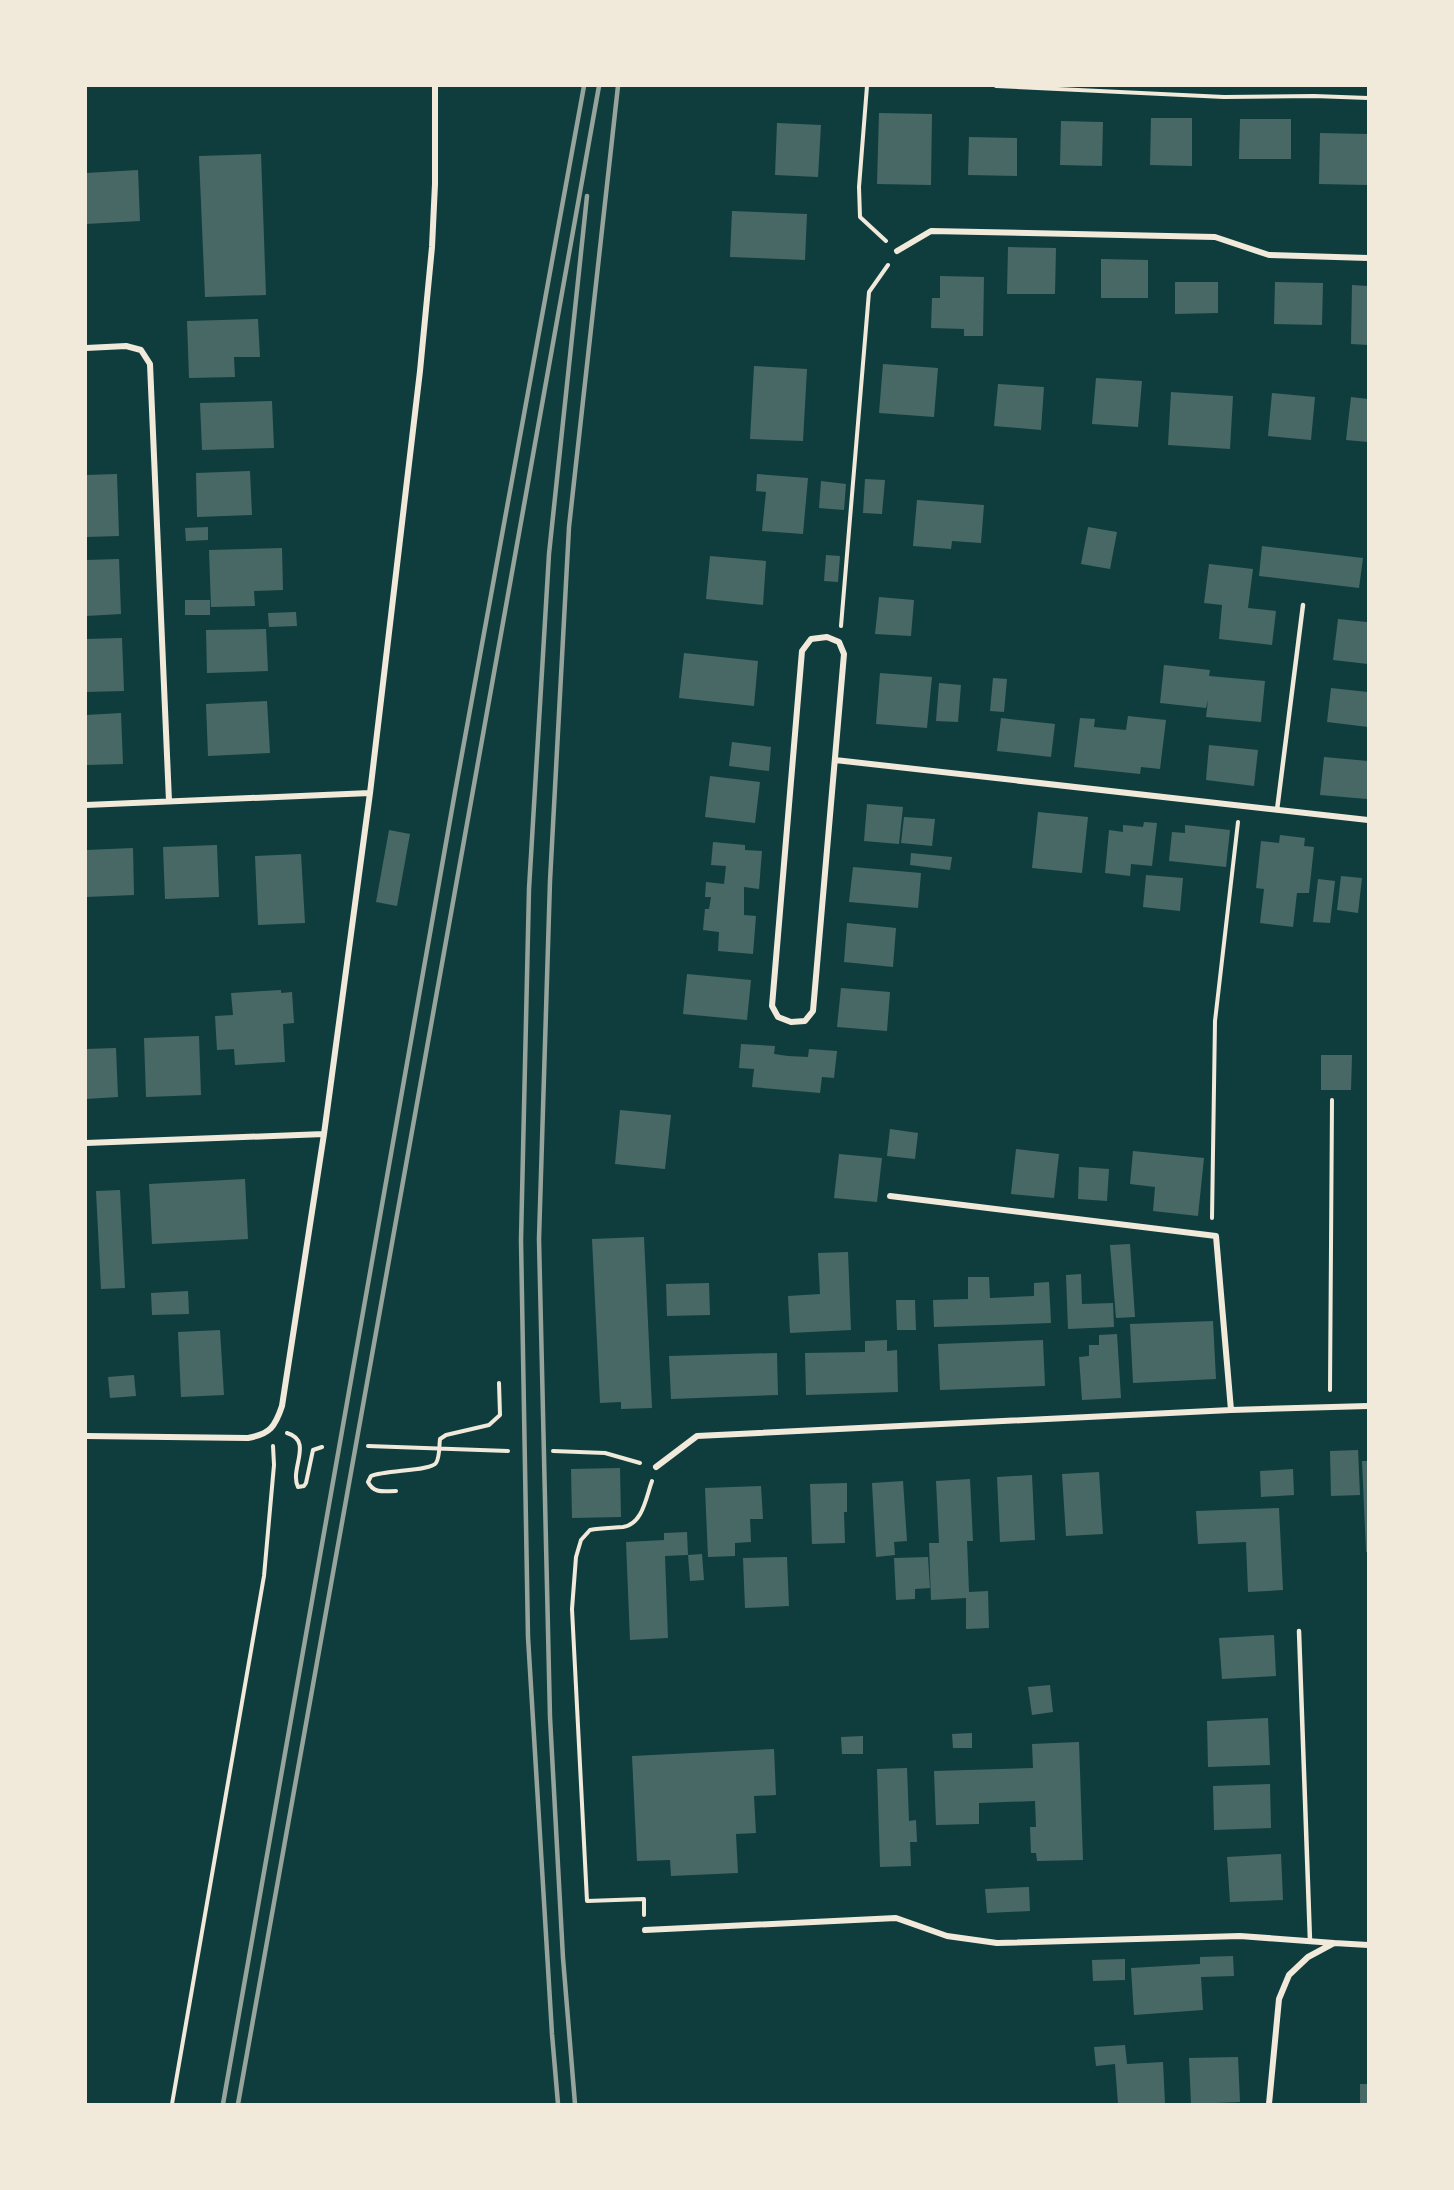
<svg xmlns="http://www.w3.org/2000/svg" width="1454" height="2190" font-family="'Nunito Sans',sans-serif">
  <rect width="100%" height="100%" fill="#0f3d3e"/>
  <path fill="#486865" d="M 879,113 L 932,114 L 931,185 L 877,184 Z
    M 1151,118 L 1192,118 L 1192,166 L 1150,165 Z
    M 1240,119 L 1291,119 L 1291,159 L 1239,159 Z
    M 1061,121 L 1103,122 L 1102,166 L 1060,165 Z
    M 777,123 L 821,125 L 818,177 L 775,175 Z
    M 1320,133 L 1368,134 L 1367,185 L 1319,184 Z
    M 969,137 L 1017,138 L 1017,176 L 968,175 Z
    M 261,154 L 266,295 L 205,297 L 199,156 Z
    M 138,170 L 140,221 L 86,224 L 86,173 Z
    M 732,211 L 807,214 L 805,260 L 730,257 Z
    M 1008,247 L 1056,248 L 1055,294 L 1007,294 Z
    M 1101,259 L 1148,260 L 1148,298 L 1101,298 Z
    M 940,276 L 984,277 L 983,336 L 964,336 L 964,329 L 931,328 L 932,298 L 940,298 Z
    M 1175,282 L 1218,282 L 1218,313 L 1175,314 Z
    M 1275,282 L 1323,283 L 1322,325 L 1274,324 Z
    M 1352,285 L 1368,286 L 1368,345 L 1351,344 Z
    M 258,319 L 260,357 L 234,357 L 235,377 L 189,378 L 187,321 Z
    M 883,364 L 938,368 L 934,417 L 879,413 Z
    M 754,366 L 807,369 L 803,441 L 750,439 Z
    M 1096,378 L 1142,381 L 1138,427 L 1092,424 Z
    M 998,384 L 1044,387 L 1041,430 L 994,426 Z
    M 1171,392 L 1233,396 L 1230,449 L 1168,445 Z
    M 1272,393 L 1315,397 L 1311,440 L 1268,436 Z
    M 1351,397 L 1368,399 L 1368,442 L 1346,440 Z
    M 272,401 L 274,448 L 202,450 L 200,403 Z
    M 250,471 L 252,515 L 197,517 L 196,473 Z
    M 117,474 L 119,536 L 86,537 L 86,475 Z
    M 757,474 L 808,478 L 803,534 L 762,531 L 766,492 L 756,491 Z
    M 865,479 L 885,480 L 882,514 L 863,513 Z
    M 821,481 L 846,484 L 844,510 L 819,508 Z
    M 917,500 L 984,505 L 981,543 L 952,541 L 951,549 L 913,546 Z
    M 208,527 L 208,540 L 186,541 L 185,528 Z
    M 1088,527 L 1117,532 L 1110,569 L 1081,564 Z
    M 1262,546 L 1363,558 L 1359,588 L 1259,576 Z
    M 282,548 L 283,590 L 254,591 L 255,606 L 211,607 L 209,550 Z
    M 826,555 L 840,556 L 838,582 L 824,581 Z
    M 710,556 L 766,561 L 763,605 L 706,599 Z
    M 119,559 L 121,614 L 86,616 L 86,560 Z
    M 1209,564 L 1253,569 L 1248,608 L 1276,611 L 1272,645 L 1219,639 L 1222,605 L 1204,603 Z
    M 879,597 L 914,600 L 911,636 L 875,634 Z
    M 185,600 L 210,600 L 210,615 L 185,615 Z
    M 296,612 L 297,626 L 269,627 L 268,613 Z
    M 1367,618 L 1368,664 L 1333,660 L 1338,619 L 1367,622 Z
    M 266,629 L 268,671 L 207,673 L 206,630 Z
    M 122,638 L 124,691 L 86,692 L 86,639 Z
    M 684,653 L 758,661 L 754,706 L 679,698 Z
    M 1164,665 L 1210,670 L 1209,676 L 1265,681 L 1261,722 L 1206,717 L 1208,700 L 1206,708 L 1160,703 Z
    M 880,673 L 932,677 L 927,728 L 876,724 Z
    M 993,678 L 1007,679 L 1004,712 L 990,711 Z
    M 939,683 L 961,685 L 958,722 L 936,721 Z
    M 1331,688 L 1368,692 L 1368,727 L 1327,722 Z
    M 267,701 L 270,753 L 208,756 L 206,704 Z
    M 121,713 L 123,764 L 86,765 L 86,715 Z
    M 1128,716 L 1166,720 L 1160,769 L 1141,767 L 1140,774 L 1074,767 L 1080,718 L 1095,719 L 1094,727 L 1126,730 Z
    M 1001,718 L 1055,724 L 1051,757 L 997,751 Z
    M 732,742 L 771,747 L 769,771 L 729,766 Z
    M 1209,745 L 1258,750 L 1254,786 L 1206,780 Z
    M 1324,757 L 1368,761 L 1367,799 L 1320,795 Z
    M 710,776 L 760,782 L 755,823 L 705,817 Z
    M 867,804 L 903,807 L 899,844 L 864,841 Z
    M 1038,812 L 1088,817 L 1082,873 L 1032,868 Z
    M 904,817 L 935,819 L 932,846 L 901,843 Z
    M 1144,822 L 1157,823 L 1152,866 L 1131,864 L 1130,876 L 1105,873 L 1109,830 L 1123,832 L 1123,825 L 1143,827 Z
    M 1185,825 L 1230,830 L 1226,867 L 1169,861 L 1172,832 L 1185,833 Z
    M 389,830 L 410,834 L 397,906 L 376,902 Z
    M 1280,835 L 1305,838 L 1304,846 L 1314,847 L 1309,893 L 1297,893 L 1293,927 L 1260,923 L 1264,889 L 1256,888 L 1261,841 L 1279,843 Z
    M 713,842 L 745,845 L 745,850 L 762,851 L 759,889 L 744,887 L 744,915 L 756,916 L 753,954 L 718,951 L 719,932 L 703,930 L 705,909 L 709,909 L 711,897 L 705,897 L 706,882 L 724,884 L 726,866 L 711,865 Z
    M 217,845 L 219,897 L 165,899 L 163,847 Z
    M 133,848 L 134,895 L 86,897 L 86,850 Z
    M 911,853 L 952,857 L 950,870 L 910,865 Z
    M 301,854 L 305,923 L 258,925 L 255,856 Z
    M 853,867 L 921,873 L 918,908 L 849,902 Z
    M 1146,875 L 1183,878 L 1180,911 L 1143,907 Z
    M 1341,876 L 1362,878 L 1358,913 L 1337,910 Z
    M 1318,879 L 1335,881 L 1330,923 L 1313,922 Z
    M 847,923 L 896,928 L 893,967 L 844,962 Z
    M 687,974 L 751,980 L 747,1020 L 683,1014 Z
    M 841,988 L 890,992 L 887,1031 L 837,1027 Z
    M 281,990 L 281,993 L 292,992 L 294,1023 L 283,1024 L 285,1062 L 235,1065 L 234,1049 L 217,1050 L 215,1016 L 233,1015 L 231,993 Z
    M 199,1036 L 201,1095 L 146,1097 L 144,1038 Z
    M 741,1044 L 775,1046 L 774,1054 L 788,1056 L 808,1057 L 809,1049 L 837,1051 L 834,1078 L 822,1077 L 820,1093 L 752,1087 L 754,1069 L 739,1068 Z
    M 116,1048 L 118,1097 L 86,1099 L 86,1049 Z
    M 1321,1055 L 1352,1055 L 1351,1090 L 1321,1090 Z
    M 620,1110 L 671,1115 L 665,1169 L 615,1164 Z
    M 890,1129 L 918,1133 L 915,1159 L 887,1156 Z
    M 1016,1149 L 1059,1154 L 1054,1198 L 1011,1194 Z
    M 1133,1151 L 1204,1158 L 1198,1216 L 1153,1211 L 1155,1187 L 1130,1184 Z
    M 839,1154 L 882,1158 L 877,1202 L 834,1198 Z
    M 1079,1167 L 1109,1169 L 1107,1201 L 1078,1199 Z
    M 245,1179 L 248,1239 L 152,1244 L 149,1184 Z
    M 120,1190 L 125,1288 L 101,1289 L 96,1191 Z
    M 644,1237 L 652,1408 L 621,1409 L 621,1402 L 600,1403 L 592,1239 Z
    M 1130,1244 L 1135,1317 L 1116,1318 L 1110,1245 Z
    M 848,1252 L 851,1330 L 790,1333 L 788,1296 L 820,1294 L 818,1253 Z
    M 1081,1274 L 1082,1304 L 1113,1303 L 1114,1327 L 1068,1329 L 1066,1275 Z
    M 968,1277 L 989,1277 L 990,1298 L 1034,1296 L 1034,1283 L 1049,1282 L 1051,1323 L 934,1327 L 933,1300 L 968,1299 Z
    M 709,1283 L 710,1315 L 667,1316 L 666,1284 Z
    M 188,1291 L 189,1314 L 152,1315 L 151,1293 Z
    M 896,1300 L 915,1300 L 916,1330 L 897,1330 Z
    M 1213,1321 L 1216,1379 L 1133,1383 L 1130,1324 Z
    M 220,1330 L 224,1395 L 181,1397 L 178,1332 Z
    M 1117,1334 L 1121,1398 L 1082,1400 L 1079,1357 L 1089,1356 L 1089,1345 L 1099,1345 L 1099,1335 Z
    M 887,1340 L 887,1351 L 897,1350 L 898,1392 L 806,1395 L 805,1353 L 865,1352 L 865,1341 Z
    M 1043,1340 L 1045,1386 L 940,1390 L 938,1344 Z
    M 777,1353 L 778,1395 L 671,1399 L 669,1356 Z
    M 134,1375 L 136,1396 L 110,1398 L 108,1377 Z
    M 1358,1450 L 1360,1495 L 1331,1496 L 1330,1451 Z
    M 1362,1461 L 1368,1461 L 1368,1552 L 1366,1552 Z
    M 620,1468 L 621,1517 L 572,1518 L 571,1469 Z
    M 1293,1469 L 1294,1495 L 1261,1497 L 1260,1471 Z
    M 1099,1472 L 1103,1534 L 1066,1536 L 1062,1474 Z
    M 1032,1475 L 1035,1540 L 1000,1542 L 997,1477 Z
    M 970,1479 L 973,1541 L 967,1541 L 969,1592 L 988,1591 L 989,1628 L 966,1629 L 966,1598 L 931,1600 L 929,1543 L 939,1543 L 936,1481 Z
    M 903,1481 L 907,1541 L 894,1542 L 895,1555 L 876,1557 L 872,1483 Z
    M 847,1483 L 847,1512 L 844,1512 L 845,1543 L 812,1544 L 810,1484 Z
    M 761,1486 L 763,1519 L 750,1519 L 751,1542 L 735,1543 L 735,1556 L 708,1557 L 705,1488 Z
    M 1279,1508 L 1283,1590 L 1248,1592 L 1246,1542 L 1198,1544 L 1196,1511 Z
    M 687,1532 L 688,1555 L 665,1556 L 668,1638 L 630,1640 L 626,1542 L 664,1540 L 664,1533 Z
    M 702,1554 L 704,1580 L 690,1581 L 688,1555 Z
    M 787,1557 L 789,1606 L 745,1608 L 743,1558 Z
    M 928,1557 L 930,1588 L 915,1589 L 915,1599 L 896,1600 L 894,1558 Z
    M 1274,1635 L 1276,1676 L 1222,1679 L 1219,1638 Z
    M 1050,1685 L 1053,1712 L 1032,1715 L 1028,1687 Z
    M 1268,1718 L 1270,1765 L 1208,1767 L 1207,1721 Z
    M 972,1733 L 972,1748 L 953,1748 L 952,1734 Z
    M 863,1736 L 863,1754 L 842,1754 L 841,1737 Z
    M 1079,1742 L 1083,1860 L 1037,1861 L 1036,1853 L 1031,1853 L 1030,1827 L 1036,1827 L 1035,1801 L 979,1803 L 979,1824 L 936,1825 L 934,1771 L 1033,1768 L 1032,1744 Z
    M 774,1749 L 776,1795 L 754,1796 L 756,1833 L 736,1834 L 738,1873 L 671,1876 L 670,1860 L 637,1861 L 632,1756 Z
    M 907,1768 L 909,1821 L 916,1820 L 917,1842 L 910,1842 L 911,1866 L 880,1867 L 877,1769 Z
    M 1270,1784 L 1271,1828 L 1214,1830 L 1213,1786 Z
    M 1281,1854 L 1283,1900 L 1230,1902 L 1227,1857 Z
    M 1029,1887 L 1030,1911 L 987,1913 L 985,1889 Z
    M 1233,1956 L 1234,1976 L 1201,1977 L 1203,2010 L 1134,2015 L 1131,1968 L 1200,1964 L 1200,1957 Z
    M 1125,1959 L 1125,1980 L 1093,1981 L 1092,1960 Z
    M 1125,2045 L 1127,2064 L 1163,2062 L 1165,2104 L 1118,2104 L 1115,2064 L 1096,2066 L 1094,2047 Z
    M 1238,2057 L 1240,2102 L 1191,2104 L 1189,2058 Z
    M 1360,2084 L 1368,2084 L 1368,2104 L 1360,2104 Z"/>
  <g fill="none" stroke-linecap="round" stroke-linejoin="round">
    <path stroke="#f1e9da" stroke-width="4" d="M 867,86 L 859,187 L 860,217 L 886,241
      M 996,86 L 1224,97 L 1314,96 L 1368,98
      M 841,626 L 869,292 L 888,265
      M 1212,1218 L 1215,1021 L 1238,822
      M 1330,1390 L 1332,1100
      M 287,1433 C 314,1441 289,1469 298,1487 L 304,1486 L 306,1483 L 313,1450 L 322,1447
      M 368,1446 L 508,1451
      M 553,1451 L 605,1453 L 640,1463
      M 396,1491 C 384,1491 374,1494 368,1482 L 371,1476 C 385,1470 431,1471 436,1463 C 440,1457 439,1446 440,1439 L 446,1435 L 489,1425 L 500,1415 L 499,1383
      M 644,1915 L 644,1899 L 587,1901 L 572,1609 L 576,1557 L 581,1540 L 590,1530 C 601,1528 612,1528 623,1527 C 643,1524 646,1497 652,1481
      M 172,2104 L 264,1576 L 274,1465 L 273,1446"/>
    <path stroke="#f1e9da" stroke-width="4.5" d="M 1277,810 L 1303,605
      M 1299,1631 L 1310,1941"/>
    <path stroke="#f1e9da" stroke-width="6" d="M 897,251 L 931,231 L 1215,237 L 1269,255 L 1368,258
      M 86,348 L 126,346 L 141,350 L 150,364 L 169,801
      M 827,637 L 839,642 L 844,654 L 813,1011 L 805,1021 L 791,1022 L 778,1017 L 772,1006 L 802,651 L 811,639 Z
      M 835,760 L 1368,820
      M 86,805 L 370,793
      M 86,1143 L 324,1134
      M 890,1196 L 1216,1236 L 1231,1410
      M 86,1436 L 248,1438 C 270,1434 275,1427 282,1406 L 324,1134 L 370,793 L 420,371 L 432,247 L 435,184 L 435,86
      M 656,1467 L 697,1436 L 1231,1410 L 1368,1406
      M 645,1930 L 896,1918 L 947,1936 L 997,1943 L 1240,1936 L 1334,1943
      M 1269,2104 L 1279,1999 L 1289,1975 L 1308,1957 L 1334,1943 L 1368,1945"/>
    <path stroke="#97a49c" stroke-width="4.5" d="M 223,2104 L 455,792 L 584,86
      M 238,2104 L 599,86
      M 558,2104 L 552,2034 L 528,1637 L 521,1240 L 529,889 L 549,554 L 587,196
      M 575,2104 L 563,1958 L 550,1717 L 539,1239 L 550,881 L 569,527 L 618,86"/>
  </g>
  <rect width="1454" height="2190" fill="none" stroke="#f1e9da" stroke-width="174"/>
</svg>
